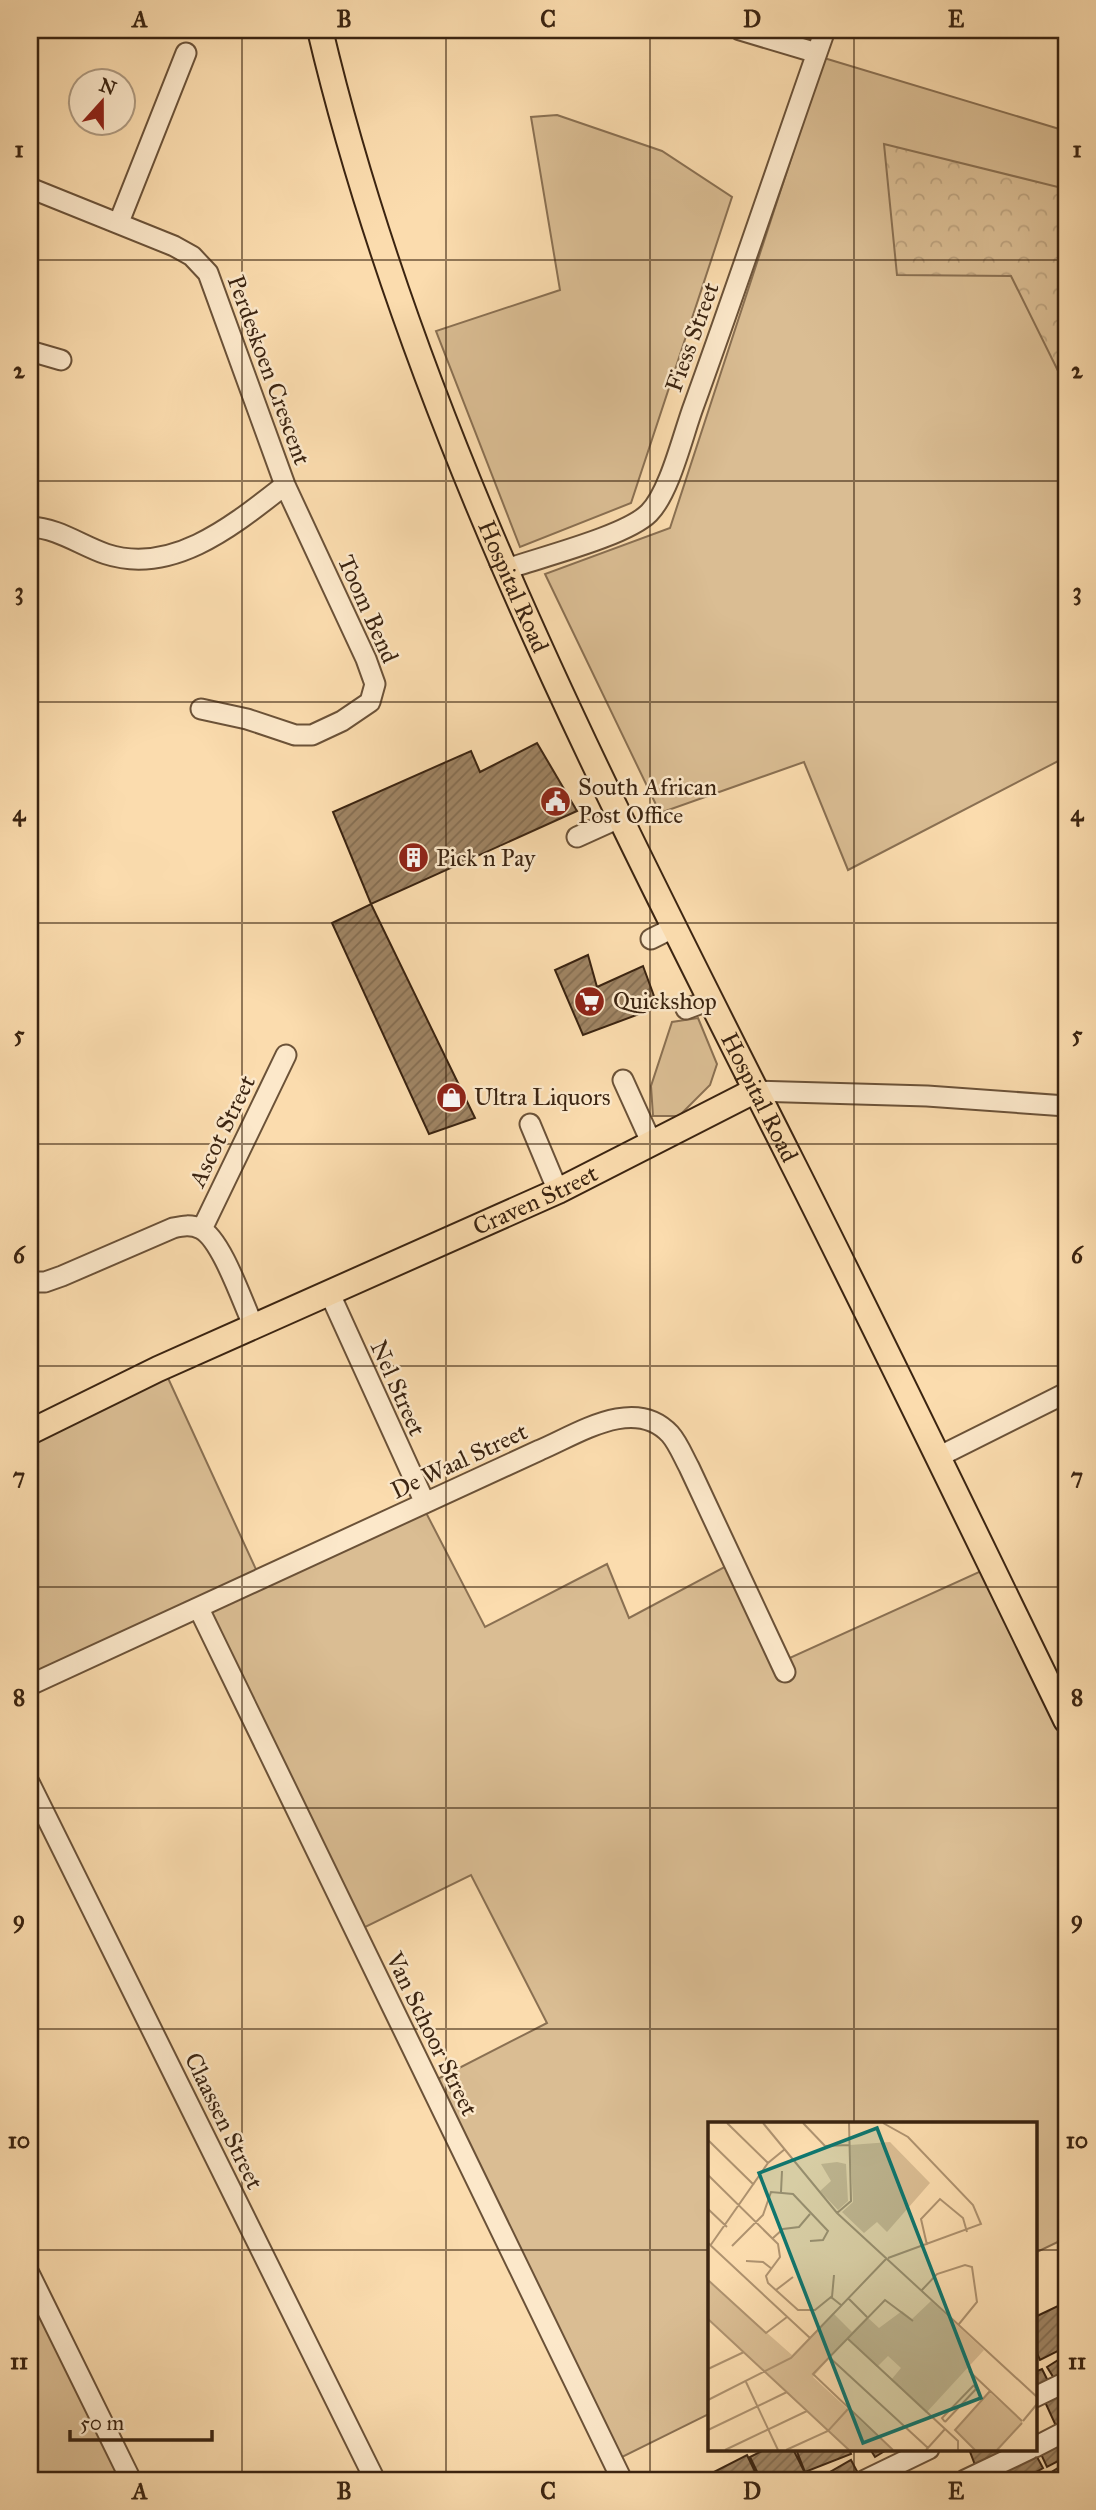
<svg xmlns="http://www.w3.org/2000/svg" width="1096" height="2510" font-family="'IM FELL Great Primer',serif">
  <defs>
    <pattern id="forest-crowns" width="20" height="18" patternUnits="userSpaceOnUse" patternTransform="scale(1.75)"><rect width="20" height="18" fill="#dabd93"/><path d="M2 6a3 3 0 1 1 6 0M12 15a3 3 0 1 1 6 0" fill="none" stroke="#bca27e"/></pattern>
    <pattern id="building-hatch" width="6" height="6" patternUnits="userSpaceOnUse" patternTransform="scale(1.75)"><rect width="6" height="6" fill="#9f8463"/><path d="M-1 1l2-2M0 6l6-6M5 7l2-2" fill="none" stroke="#836c50"/></pattern>
  </defs>
  <rect width="100%" height="100%" fill="#fbdcae"/>
  <filter id="stains"><feTurbulence type="fractalNoise" baseFrequency=".00286" numOctaves="4"/><feColorMatrix values="0 0 0 0 .2 0 0 0 0 .09 0 0 0 0 .02 0 0 0 .5 -.17"/></filter>
  <radialGradient id="worn" r=".72"><stop offset=".6" stop-color="#630" stop-opacity="0"/><stop offset="1" stop-color="#630" stop-opacity=".3"/></radialGradient>
  <path fill="#dabd93" stroke="#8a7052" stroke-width="2" d="M 824,58 L 1066,131 L 1066,757 L 848,870 L 804,762 L 660,813 L 545,574 L 670,528 Z
    M 557,115 L 662,151 L 732,197 L 631,503 L 520,547 L 436,331 L 560,290 L 531,117 Z
    M 698,1018 L 717,1064 L 710,1085 L 679,1116 L 653,1116 L 651,1086 L 672,1022 Z
    M 162,1365 L 259,1576 L 420,1501 L 485,1627 L 607,1564 L 629,1618 L 730,1564 L 781,1662 L 990,1567 L 1066,1722 L 1066,2238 L 1035,2253 L 1035,2123 L 709,2123 L 709,2414 L 606,2465 L 424,2086 L 547,2023 L 471,1875 L 351,1934 L 194,1606 L 30,1682 L 30,1426 Z
    M 30,2286 L 125,2480 L 30,2480 Z"/>
  <path fill="url(#forest-crowns)" stroke="#8a7052" stroke-width="2" d="M 884,144 L 1066,189 L 1066,387 L 1011,276 L 897,275 Z"/>
  <path fill="url(#building-hatch)" stroke="#3b2411" stroke-width="2" d="M 537,743 L 577,811 L 371,904 L 333,812 L 471,751 L 480,772 Z
    M 371,904 L 475,1118 L 429,1134 L 332,923 Z
    M 588,955 L 597,987 L 643,966 L 658,1007 L 583,1035 L 555,970 Z
    M 1062,2304 L 1066,2312 L 1066,2347 L 1040,2360 L 1035,2349 L 1035,2317 Z
    M 1066,2355 L 1066,2374 L 1055,2380 L 1047,2367 Z
    M 1042,2369 L 1048,2381 L 1035,2387 L 1035,2372 Z
    M 1066,2392 L 1066,2421 L 1056,2426 L 1045,2402 Z
    M 1066,2439 L 1066,2457 L 1047,2467 L 1040,2452 Z
    M 766,2449 L 793,2449 L 806,2475 L 795,2480 L 761,2480 L 750,2457 Z
    M 796,2449 L 849,2449 L 851,2454 L 805,2472 Z
    M 870,2449 L 888,2449 L 875,2457 Z
    M 969,2449 L 1003,2449 L 1005,2453 L 975,2465 Z
    M 747,2455 L 759,2480 L 710,2480 L 708,2475 Z
    M 1036,2455 L 1043,2468 L 1022,2480 L 1004,2480 L 1001,2474 Z
    M 851,2460 L 858,2473 L 846,2480 L 816,2480 Z
    M 1066,2463 L 1066,2480 L 1048,2480 L 1045,2476 Z"/>
  <g fill="none" stroke-linecap="round" stroke-linejoin="round">
    <defs>
      <path id="minor" d="M 740,30 L 817,53
        M 30,188 L 174,246 L 192,256 L 208,273 L 285,485 L 366,659 L 375,684 L 370,702 L 342,721 L 312,735 L 295,735 L 247,719 L 201,709
        M 119,222 L 186,53
        M 30,351 L 61,360
        M 30,527 C 58,528 80,545 106,554 C 173,576 235,524 285,485
        M 507,569 C 541,557 626,536 649,513 C 670,492 683,434 694,405 C 739,281 781,155 825,30
        M 577,837 L 619,818
        M 651,939 L 673,928
        M 686,1009 L 710,1000
        M 623,1080 L 652,1144
        M 754,1091 L 927,1096 L 1066,1106
        M 530,1124 L 558,1191
        M 202,1229 L 286,1055
        M 30,1282 L 45,1282 L 62,1276 L 173,1228 C 182,1226 191,1224 201,1229 C 222,1240 243,1304 254,1327
        M 329,1292 L 425,1503
        M 938,1457 L 1066,1393
        M 199,1609 L 622,2480
        M 30,1685 L 540,1450 C 576,1435 634,1395 670,1434 C 678,1443 683,1456 689,1467 L 785,1672
        M 30,1784 L 375,2480
        M 30,2275 L 131,2480
        M 1035,2397 L 1066,2382
        M 1035,2447 L 1066,2431
        M 865,2480 L 929,2449
        M 965,2480 L 1030,2449"/>
      <g id="major">
        <path id="s1" d="M 320,30 C 414,427 609,798 791,1160 C 885,1346 975,1533 1066,1720"/>
        <path id="s2" d="M 30,1432 L 158,1369 L 558,1191 L 754,1091"/>
      </g>
    </defs>
    <use href="#minor" stroke="#6b5238" stroke-width="23"/>
    <use href="#major" stroke="#3b2411" stroke-width="28"/>
    <use href="#minor" stroke="#fce8ca" stroke-width="19"/>
    <use href="#major" stroke="#fbdcae" stroke-width="24"/>
  </g>
  <path fill="none" stroke="#3b2411" stroke-width="2" stroke-opacity="0.55" d="M 242,30 L 242,2480M 446,30 L 446,2480M 650,30 L 650,2480M 854,30 L 854,2123M 30,260 L 1066,260M 30,481 L 1066,481M 30,702 L 1066,702M 30,923 L 1066,923M 30,1144 L 1066,1144M 30,1366 L 1066,1366M 30,1587 L 1066,1587M 30,1808 L 1066,1808M 30,2029 L 1066,2029M 30,2250 L 709,2250M 1035,2250 L 1066,2250M 854,2449 L 854,2480"/>
  <defs>
    <symbol id="civic-disc" viewBox="-11 -11 22 22"><circle r="9.5" fill="#8f2418" stroke="#fce8ca"/><path d="M-.6-6.5H3V-4.5H.6V-3L4-1V1h2V6H-6V1h2V-1L-.6-3ZM-1.2 2.5V6h2.4V2.5Z" fill="#fff"/></symbol>
    <symbol id="building-disc" viewBox="-11 -11 22 22"><circle r="9.5" fill="#8f2418" stroke="#fce8ca"/><path d="M-4-6H4V6H1V3H-1V6H-4ZM-2.5-4.3h1.7v1.8h-1.7ZM.8-4.3h1.7v1.8H.8ZM-2.5-1h1.7V.8h-1.7ZM.8-1h1.7V.8H.8Z" fill="#fff"/></symbol>
    <symbol id="supermarket-disc" viewBox="-11 -11 22 22"><circle r="9.5" fill="#8f2418" stroke="#fce8ca"/><path d="M-6-5.5h2.5l.6 2H6L4.5 2H-2.5L-4.4-4H-6ZM-1.5 3.2a1.3 1.3 0 1 0 .1 0ZM3 3.2a1.3 1.3 0 1 0 .1 0Z" fill="#fff"/></symbol>
    <symbol id="shop-disc" viewBox="-11 -11 22 22"><circle r="9.5" fill="#8f2418" stroke="#fce8ca"/><path d="M-5-2.5h2.3a2.7 3.5 0 0 1 5.4 0H5L5.5 6h-11ZM-1.5-2.5h3a1.5 2.3 0 0 0-3 0Z" fill="#fff"/></symbol>
  </defs>
  <g fill-rule="evenodd">
    <use href="#civic-disc" x="538" y="784" width="35" height="35"/>
    <use href="#building-disc" x="396" y="840" width="35" height="35"/>
    <use href="#supermarket-disc" x="572" y="984" width="35" height="35"/>
    <use href="#shop-disc" x="434" y="1080" width="35" height="35"/>
  </g>
  <g text-anchor="middle" stroke-width="5" stroke-linejoin="round" paint-order="stroke">
    <g font-size="24" fill="#3b2411" stroke="#fce8ca">
      <text transform="translate(692 337) rotate(-70)" y="8">Fiess Street</text>
      <text transform="translate(269 370) rotate(70)" y="8">Perdeskoen Crescent</text>
      <text dy="8" stroke="none"><textPath href="#s1" startOffset="590">Hospital Road</textPath></text>
      <text transform="translate(368 609) rotate(66)" y="8">Toom Bend</text>
      <text dy="8" stroke="none"><textPath href="#s1" startOffset="1157">Hospital Road</textPath></text>
      <text transform="translate(222 1131) rotate(-64)" y="8">Ascot Street</text>
      <text dy="8" stroke="none"><textPath href="#s2" startOffset="556">Craven Street</textPath></text>
      <text transform="translate(398 1388) rotate(66)" y="8">Nel Street</text>
      <text transform="translate(459 1461) rotate(-25)" y="8">De Waal Street</text>
      <text transform="translate(432 2034) rotate(64)" y="8">Van Schoor Street</text>
      <text transform="translate(224 2121) rotate(64)" y="8">Claassen Street</text>
    </g>
    <g font-size="24" fill="#3b2411" stroke="#fce8ca" text-anchor="start">
      <text x="578" y="795">South African<tspan x="578" dy="28">Post Office</tspan></text>
      <text x="436" y="866">Pick n Pay</text>
      <text x="613" y="1009">Quickshop</text>
      <text x="474" y="1105">Ultra Liquors</text>
    </g>
  </g>
  <g transform="translate(708 2122)">
    <rect width="329" height="329" fill="#fbdcae"/>
    <path d="M 182,20 L 222,61 L 179,110 L 169,100 L 156,111 L 134,90 L 145,80 L 142,23 ZM 129,40 L 138,42 L 140,79 L 130,88 L 112,69 L 123,59 L 113,42 ZM 0,159 L 84,233 L 125,191 L 144,210 L 159,195 L 171,206 L 194,189 L 204,197 L 223,179 L 276,228 L 218,291 L 183,258 L 193,246 L 180,234 L 169,245 L 139,216 L 105,255 L 184,328 L 140,328 L 0,197 ZM 281,270 L 315,300 L 289,328 L 267,328 L 247,308 Z" fill="#dabd93"/>
    <path d="M 180,26 L 192,57 L 172,39 L 159,43 L 152,30 Z" fill="#dabd93"/>
    <path fill="none" stroke="#ae926f" stroke-width="2" d="M 19,1 L 60,41M 55,1 L 129,91 L 329,275M 95,1 L 117,24 L 141,23M 175,1 L 200,15 L 265,83 L 273,102 L 180,136M 0,18 L 46,63M 0,53 L 70,122 L 72,135 L 58,154 L 60,161 L 90,188 L 107,188 L 123,175 L 133,183M 73,70 L 74,49M 0,87 L 19,105M 129,91 L 143,79 L 141,1M 65,116 L 75,107 L 91,105 L 102,92M 0,121 L 102,216M 219,123 L 213,97 L 232,77 L 255,96 L 259,110M 2,124 L 60,41 L 77,27M 24,124 L 55,93 L 63,70 L 85,72 L 120,109 L 115,118 L 102,119M 38,139 L 55,140 L 64,147M 0,158 L 58,211 L 79,195M 68,168 L 85,155M 213,169 L 229,152 L 257,143 L 264,145 L 269,180 L 251,202M 124,175 L 126,153M 140,176 L 159,195M 0,197 L 141,328M 139,216 L 250,319 L 250,328M 121,235 L 220,326M 0,247 L 36,230M 261,249 L 314,299M 38,260 L 70,328M 0,278 L 83,236 L 178,137M 315,299 L 329,282M 237,300 L 234,296 L 266,263M 237,300 L 268,267 L 266,263M 0,308 L 79,270M 17,328 L 99,289M 78,328 L 120,309 L 140,287M 185,328 L 105,252 L 177,178 L 205,199M 218,328 L 237,307M 267,328 L 247,308 L 282,269M 289,328 L 314,301"/>
    <path fill="#0f766e" fill-opacity="0.15" stroke="#0f766e" stroke-width="3.5" d="M 169,6 L 273,276 L 155,321 L 51,51 Z"/>
    <rect width="329" height="329" fill="none" stroke="#3b2411" stroke-width="3.5"/>
  </g>
  <rect width="1096" height="2510" fill="none" stroke="#fbdcae" stroke-width="77"/>
  <g transform="translate(102 102) rotate(21)"><circle r="33" fill="#fce8ca" stroke="#af9a80" stroke-width="2"/>
  <path d="M0-5L12 26L0 18L-12 26Z" fill="#8f2418"/>
  <text y="-10" font-size="19" font-weight="bold" text-anchor="middle" fill="#3b2411">N</text>
  </g>
  <path d="M70 2430v10h142v-10" fill="none" stroke="#3b2411" stroke-width="3.5"/>
  <text x="80" y="2430" font-size="21" fill="#3b2411" stroke="#fce8ca" stroke-width="5" paint-order="stroke">50 m</text>
  <rect x="38" y="38" width="1020" height="2434" fill="none" stroke="#3b2411" stroke-width="2.5"/>
  <g font-size="23" text-anchor="middle" font-weight="bold" fill="#3b2411">
    <text x="140" y="27">A</text>
    <text x="344" y="27">B</text>
    <text x="548" y="27">C</text>
    <text x="752" y="27">D</text>
    <text x="956" y="27">E</text>
    <text x="19" y="157">1</text>
    <text x="1077" y="157">1</text>
    <text x="19" y="378">2</text>
    <text x="1077" y="378">2</text>
    <text x="19" y="599">3</text>
    <text x="1077" y="599">3</text>
    <text x="19" y="821">4</text>
    <text x="1077" y="821">4</text>
    <text x="19" y="1042">5</text>
    <text x="1077" y="1042">5</text>
    <text x="19" y="1263">6</text>
    <text x="1077" y="1263">6</text>
    <text x="19" y="1484">7</text>
    <text x="1077" y="1484">7</text>
    <text x="19" y="1705">8</text>
    <text x="1077" y="1705">8</text>
    <text x="19" y="1927">9</text>
    <text x="1077" y="1927">9</text>
    <text x="19" y="2148">10</text>
    <text x="1077" y="2148">10</text>
    <text x="19" y="2369">11</text>
    <text x="1077" y="2369">11</text>
    <text x="140" y="2499">A</text>
    <text x="344" y="2499">B</text>
    <text x="548" y="2499">C</text>
    <text x="752" y="2499">D</text>
    <text x="956" y="2499">E</text>
  </g>
  <rect width="100%" height="100%" filter="url(#stains)"/>
  <rect width="100%" height="100%" fill="url(#worn)"/>
</svg>
